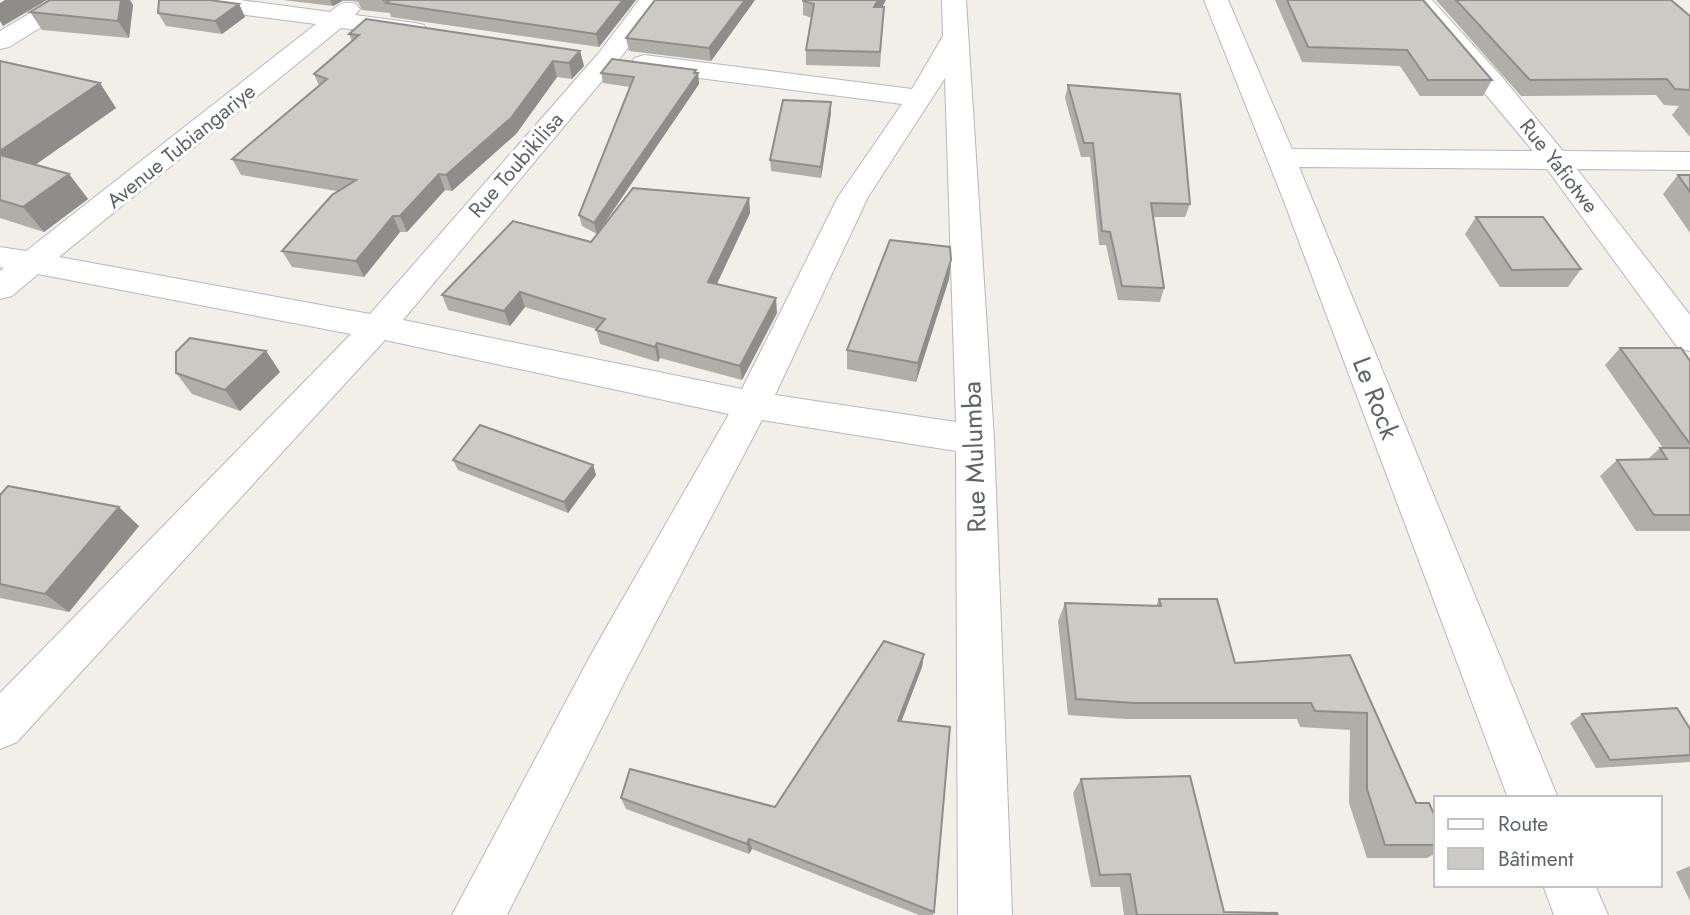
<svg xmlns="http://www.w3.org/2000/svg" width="1690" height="915" font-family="Jost,sans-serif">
  <rect width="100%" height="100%" fill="#f1efe8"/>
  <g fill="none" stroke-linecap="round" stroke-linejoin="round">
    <defs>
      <path id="street" d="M 52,0 L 81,0 L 77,5 L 9,47 L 0,49 L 0,31 Z
        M 174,0 L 240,0 L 330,12 C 339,4 345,1 356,4 L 360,9 L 355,15 L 415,23 L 424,25 L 427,30 L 424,35 L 415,37 L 341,28 L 59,257 L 370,314 L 598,54 L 639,0 L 663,0 L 616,64 L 403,320 L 742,389 L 838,197 L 902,104 L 644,71 L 635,68 L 631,63 L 635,58 L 644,55 L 912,89 L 943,36 L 942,0 L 966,0 L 994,439 L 1012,915 L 958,915 L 956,451 L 762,420 L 626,679 L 507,915 L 452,915 L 594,649 L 729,414 L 385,340 L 17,742 L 0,749 L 0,693 L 351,334 L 38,274 L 12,296 L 0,299 L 0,271 L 4,268 L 0,267 L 0,247 L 26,251 L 316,24 L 186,7 L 178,5 ZM 945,78 L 956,422 L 775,395 L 868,197 Z
        M 1204,0 L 1228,0 L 1292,149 L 1533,151 L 1407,0 L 1432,0 L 1501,76 L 1563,151 L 1690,152 L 1690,170 L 1577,169 L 1690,315 L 1690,351 L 1678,348 L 1547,169 L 1299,167 L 1558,798 L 1508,798 L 1283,199 Z
        M 1543,885 L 1595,885 L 1608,915 L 1554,915 Z"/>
    </defs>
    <use href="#street" stroke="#b5b8bc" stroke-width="2"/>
    <use href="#street" fill="#fff" fill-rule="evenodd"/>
  </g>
  <path fill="#afaea9" d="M 50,0 L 130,0 L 133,5 L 129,38 L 42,30 L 30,12 Z
    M 283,0 L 636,0 L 599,47 L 391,17 L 390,13 L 362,10 L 358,2 L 352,1 L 342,1 L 333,6 Z
    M 655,0 L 755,0 L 711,61 L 629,51 L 626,38 Z
    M 803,0 L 882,7 L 883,22 L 880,67 L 806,65 L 806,50 L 812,18 L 803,15 Z
    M 1275,0 L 1423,0 L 1492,80 L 1483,96 L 1420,96 L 1400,66 L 1302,62 Z
    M 1436,0 L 1671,0 L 1690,16 L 1690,137 L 1672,115 L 1679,106 L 1664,105 L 1656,95 L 1521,96 Z
    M 239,4 L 245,17 L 222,34 L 166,26 L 158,13 Z
    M 349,34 L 580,51 L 584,66 L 572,79 L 557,77 L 516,134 L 452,191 L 445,190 L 407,232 L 400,232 L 364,277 L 292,267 L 282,251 L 337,191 L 241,175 L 232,159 L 319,86 L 314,74 L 352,41 Z
    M 0,61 L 116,108 L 35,165 L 69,174 L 88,199 L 44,232 L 0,218 Z
    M 601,73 L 698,73 L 699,84 L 598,233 L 749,198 L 750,213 L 717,284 L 777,313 L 742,380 L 660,358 L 658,362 L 600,344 L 596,329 L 525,307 L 510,326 L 448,310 L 442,295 L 591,242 L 597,234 L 582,226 L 579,215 L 630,87 L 603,83 Z
    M 1068,85 L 1190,204 L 1185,217 L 1153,217 L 1164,288 L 1160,302 L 1118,300 L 1106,245 L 1099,245 L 1090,157 L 1081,157 L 1065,98 Z
    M 831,102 L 831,113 L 821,178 L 771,171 L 770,160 Z
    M 1678,175 L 1690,175 L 1690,233 L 1663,194 Z
    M 1476,217 L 1581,269 L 1568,287 L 1500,287 L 1465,234 Z
    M 951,260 L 949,279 L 916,382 L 847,369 L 847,350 Z
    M 1620,348 L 1690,361 L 1690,531 L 1636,531 L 1600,476 L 1617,460 L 1648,459 L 1660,448 L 1663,448 L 1605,365 Z
    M 266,351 L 280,372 L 240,411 L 192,394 L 176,373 Z
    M 453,460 L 593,465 L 596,475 L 568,513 L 458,470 Z
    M 0,495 L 139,526 L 69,612 L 0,598 Z
    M 1159,599 L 1235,663 L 1350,655 L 1416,803 L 1436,819 L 1436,853 L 1427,858 L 1367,858 L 1349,803 L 1350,730 L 1300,727 L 1297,719 L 1125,719 L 1068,715 L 1058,621 L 1065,603 L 1156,606 Z
    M 924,654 L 922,667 L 901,722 L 934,912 L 933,915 L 919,915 L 752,849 L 749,854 L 626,809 L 621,798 L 775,807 Z
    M 1582,714 L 1690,729 L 1690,762 L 1596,768 L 1570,723 Z
    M 1081,779 L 1224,912 L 1278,915 L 1124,915 L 1120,887 L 1091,887 L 1073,793 Z
    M 1690,866 L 1690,901 L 1676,872 Z"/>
  <path fill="#8f8d8a" d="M 5,0 L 47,0 L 3,26 L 0,21 L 0,3 Z
    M 121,0 L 130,0 L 133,5 L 129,38 L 118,21 Z
    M 330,0 L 342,0 L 342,1 L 333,6 Z
    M 623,0 L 636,0 L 599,47 L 596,34 Z
    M 745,0 L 755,0 L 711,61 L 709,48 Z
    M 878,0 L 886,0 L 874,21 L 874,7 Z
    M 239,4 L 245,17 L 222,34 L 215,21 Z
    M 580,51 L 584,66 L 572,79 L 569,63 Z
    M 553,61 L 557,77 L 516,134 L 452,191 L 446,175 Z
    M 696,70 L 696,75 L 698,73 L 699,84 L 597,234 L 594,223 Z
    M 100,83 L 116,108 L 15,179 L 0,160 L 0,151 Z
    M 831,102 L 831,113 L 821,178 L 821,167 Z
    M 69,174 L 88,199 L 44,232 L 23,207 Z
    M 439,174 L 445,190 L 407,232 L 400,216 Z
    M 749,198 L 750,213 L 711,296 L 708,282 Z
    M 393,216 L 400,232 L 364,277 L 356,261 Z
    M 951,260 L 949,279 L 916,382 L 918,363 Z
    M 520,292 L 525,307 L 510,326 L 504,311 Z
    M 776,298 L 777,313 L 742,380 L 740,366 Z
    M 657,343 L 660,358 L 658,362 L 655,347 Z
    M 266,351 L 280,372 L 240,411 L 225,390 Z
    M 593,465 L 596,475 L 568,513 L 564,502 Z
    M 119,507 L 139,526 L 69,612 L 45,594 Z
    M 924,654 L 922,667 L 897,733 L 898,721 Z
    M 749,839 L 752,849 L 749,854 L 747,844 Z"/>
  <path fill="#cccac5" stroke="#8f8d8a" stroke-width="2" d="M 50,0 L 121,0 L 118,21 L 30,12 Z
    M 159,0 L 209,0 L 239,4 L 215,21 L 158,13 Z
    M 382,0 L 623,0 L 596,34 L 386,3 L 389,1 Z
    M 655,0 L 745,0 L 709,48 L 626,38 Z
    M 803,0 L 878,0 L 874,7 L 884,7 L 880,52 L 806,50 L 814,4 L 803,1 Z
    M 1287,0 L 1423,0 L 1492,80 L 1428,80 L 1407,50 L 1308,47 Z
    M 1456,0 L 1671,0 L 1690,16 L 1690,90 L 1675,89 L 1667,79 L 1530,80 Z
    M 366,19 L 580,51 L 569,63 L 553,61 L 511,118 L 446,175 L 439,174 L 400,216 L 393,216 L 356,261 L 282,251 L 332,195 L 356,180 L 232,159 L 327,79 L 314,74 L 359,35 L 349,34 Z
    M 612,59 L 696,70 L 694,73 L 698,73 L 594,223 L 579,215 L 634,77 L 601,73 Z
    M 0,61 L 100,83 L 0,151 Z
    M 1068,85 L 1180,94 L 1190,204 L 1151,203 L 1164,288 L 1122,286 L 1110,232 L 1102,231 L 1093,143 L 1084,143 Z
    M 783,100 L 831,102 L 821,167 L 770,160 Z
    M 0,155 L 69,174 L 23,207 L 0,200 Z
    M 1678,175 L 1690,175 L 1690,192 Z
    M 633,188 L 749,198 L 708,282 L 776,298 L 740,366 L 657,343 L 655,347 L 596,330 L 605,319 L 520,292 L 504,311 L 442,295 L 513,221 L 591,242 Z
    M 1476,217 L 1543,217 L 1581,269 L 1512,270 Z
    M 890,240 L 950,247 L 951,260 L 918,363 L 847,350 Z
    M 190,338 L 266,351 L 225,390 L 176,373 L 176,352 Z
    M 1620,348 L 1681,348 L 1690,361 L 1690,444 Z
    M 480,425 L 593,465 L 564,502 L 453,460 Z
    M 1660,448 L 1690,448 L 1690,515 L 1654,515 L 1617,460 L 1667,459 Z
    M 8,486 L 119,507 L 45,594 L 0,584 L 0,495 Z
    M 1159,599 L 1217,599 L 1235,663 L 1350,655 L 1416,803 L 1429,803 L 1436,819 L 1436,845 L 1385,845 L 1367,789 L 1367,713 L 1315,711 L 1311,703 L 1134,703 L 1076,699 L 1065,603 L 1161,606 Z
    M 884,641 L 924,654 L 898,721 L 950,727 L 934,912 L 749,839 L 747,844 L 621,798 L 630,769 L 775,807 Z
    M 1677,708 L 1690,729 L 1690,755 L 1610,760 L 1582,714 Z
    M 1190,776 L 1224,912 L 1277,913 L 1278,915 L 1137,915 L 1130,874 L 1100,875 L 1081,779 Z"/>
  <g text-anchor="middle" stroke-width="6" stroke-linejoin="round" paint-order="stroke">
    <g font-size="21" fill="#5f6368" stroke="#fff">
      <text transform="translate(181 146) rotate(-39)" y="7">Avenue Tubiangariye</text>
      <text transform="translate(516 165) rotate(-49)" y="7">Rue Toubikilisa</text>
      <text transform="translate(1559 166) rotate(52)" y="7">Rue Yafiotwe</text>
    </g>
    <g font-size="26" fill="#5f6368" stroke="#fff">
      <text transform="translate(1376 398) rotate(69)" y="9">Le Rock</text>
      <text transform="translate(974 457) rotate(-92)" y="9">Rue Mulumba</text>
    </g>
  </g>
  <rect x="1434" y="796" width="228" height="91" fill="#ffffff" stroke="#bfc1c3" stroke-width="2"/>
  <rect x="1448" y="819" width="35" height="10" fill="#ffffff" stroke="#bfc1c3" stroke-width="2"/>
  <text x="1498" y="831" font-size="21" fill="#5f6368">Route</text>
  <rect x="1448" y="848" width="35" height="21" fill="#cccac5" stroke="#bfc1c3" stroke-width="2"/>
  <text x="1498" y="866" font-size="21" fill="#5f6368">Bâtiment</text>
</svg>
